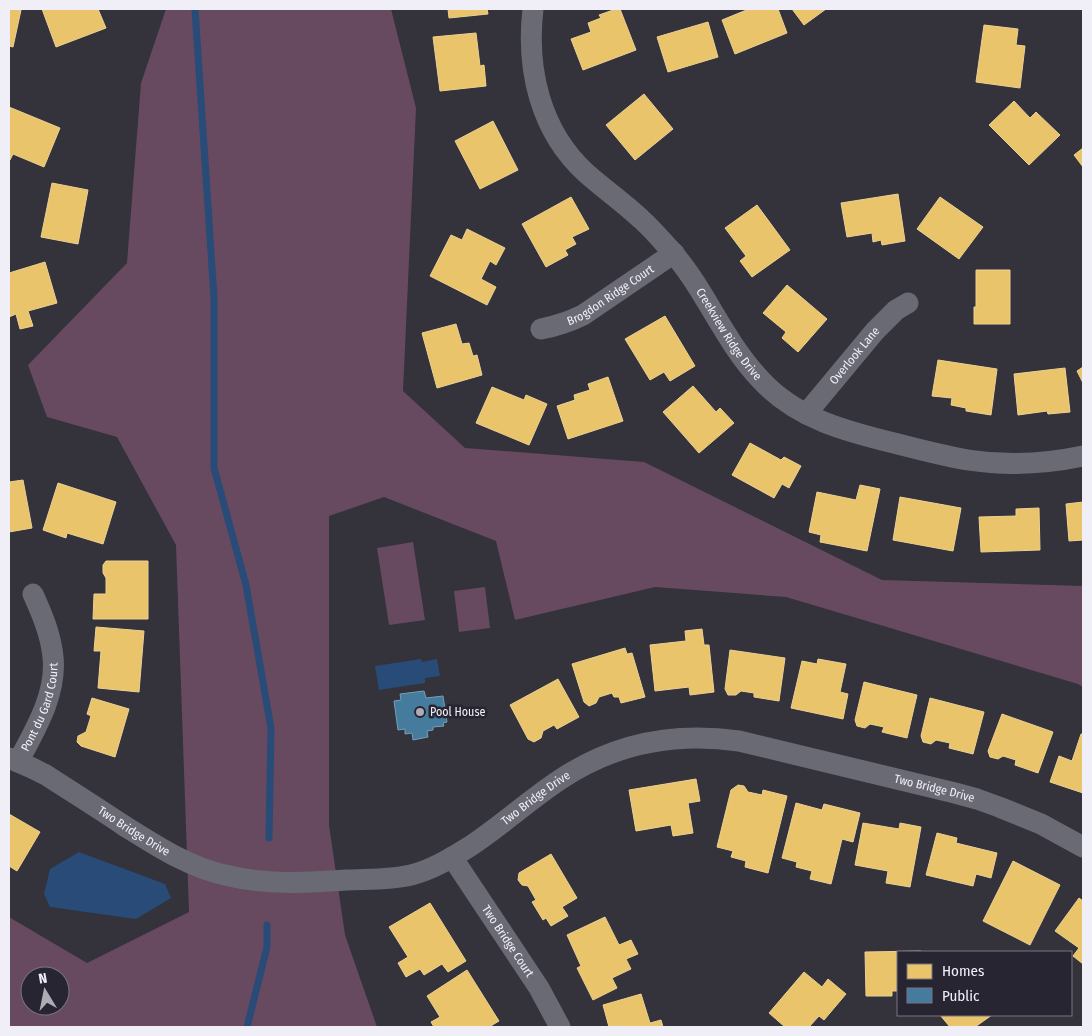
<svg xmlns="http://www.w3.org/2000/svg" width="1092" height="1036" font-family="'Fira Sans Condensed',sans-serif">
  <rect width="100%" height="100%" fill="#34323a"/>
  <path fill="#674a5f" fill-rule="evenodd" d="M 166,9 L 391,9 L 416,108 L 403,391 L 465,448 L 644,462 L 882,580 L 1083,586 L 1083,687 L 1078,684 L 786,597 L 655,587 L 515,620 L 496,541 L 384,497 L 329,516 L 329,825 L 345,935 L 377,1027 L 9,1027 L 9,917 L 87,963 L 189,912 L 176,545 L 117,437 L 47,417 L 28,365 L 127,263 L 141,83 ZM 30,976 L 60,976 L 60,1006 L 30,1006 Z
    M 413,542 L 425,620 L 389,625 L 377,548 Z
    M 485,587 L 490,628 L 459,632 L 454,591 Z"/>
  <path fill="#284b77" d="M 421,659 L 422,662 L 437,659 L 440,676 L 425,678 L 425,683 L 379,690 L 375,666 Z
    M 79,852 L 165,884 L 171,898 L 136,919 L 50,907 L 44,894 L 50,869 Z"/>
  <path fill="#e9c46a" stroke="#ebd194" d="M 9,9 L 21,10 L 13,47 L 9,46 Z
    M 42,9 L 98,9 L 106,28 L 56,47 Z
    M 448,9 L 487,9 L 488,14 L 449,18 Z
    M 616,9 L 620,9 L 636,50 L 583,70 L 571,39 L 591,32 L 588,23 L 601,18 L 599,15 Z
    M 749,9 L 778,9 L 787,33 L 735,54 L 722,20 Z
    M 792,9 L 826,9 L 804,25 Z
    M 708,22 L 718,57 L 668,72 L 657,37 Z
    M 984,25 L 1018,29 L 1016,45 L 1025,46 L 1020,88 L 976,82 Z
    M 476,33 L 480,66 L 484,65 L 486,86 L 440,91 L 433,37 Z
    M 644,94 L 673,129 L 635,160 L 606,125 Z
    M 1014,101 L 1030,118 L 1036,112 L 1060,135 L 1029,165 L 989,125 Z
    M 9,107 L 60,128 L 44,167 L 13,154 L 10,160 L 9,159 Z
    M 493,121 L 518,170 L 480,189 L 455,141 Z
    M 1083,148 L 1083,167 L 1074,155 Z
    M 52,183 L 88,190 L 78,244 L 41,237 Z
    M 898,194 L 905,241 L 882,245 L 881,240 L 873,242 L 872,233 L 847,237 L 841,203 Z
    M 571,197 L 589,229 L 572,237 L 576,244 L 565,250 L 568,255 L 546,267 L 522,224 Z
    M 940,197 L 983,227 L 959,259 L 917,229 Z
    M 757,205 L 790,250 L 752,277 L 740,261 L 746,256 L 725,228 Z
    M 467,229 L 505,248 L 496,265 L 490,261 L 481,279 L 496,287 L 487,305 L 430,276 L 451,235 L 462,240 Z
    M 45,262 L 57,303 L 28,311 L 33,326 L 20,329 L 16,314 L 9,317 L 9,273 Z
    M 976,270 L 1010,270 L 1010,324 L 974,324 L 974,307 L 976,307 Z
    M 787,285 L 827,319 L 798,352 L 782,338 L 786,332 L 763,313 Z
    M 665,316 L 695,366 L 670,381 L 664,372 L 650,380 L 625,339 Z
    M 456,324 L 462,344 L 469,343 L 473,356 L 477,355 L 482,375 L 437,388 L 422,333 Z
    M 938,360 L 997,369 L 991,415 L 966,411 L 966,408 L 951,405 L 952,398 L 932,396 Z
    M 1083,367 L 1083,383 L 1077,371 Z
    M 1065,368 L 1070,412 L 1048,414 L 1047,411 L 1018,415 L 1014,374 Z
    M 608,377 L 623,421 L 568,439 L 557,406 L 575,400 L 574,395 L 590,390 L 588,384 Z
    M 693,386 L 716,412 L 720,408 L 734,423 L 699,453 L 663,412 Z
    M 492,387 L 524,400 L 526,395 L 547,404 L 529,445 L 476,423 Z
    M 750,443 L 781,460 L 784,457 L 801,466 L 789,488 L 782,484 L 774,498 L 732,475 Z
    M 23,480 L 32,528 L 9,532 L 9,482 Z
    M 58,483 L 116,502 L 103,544 L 67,533 L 66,538 L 43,530 Z
    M 860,485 L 880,489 L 867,551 L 820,542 L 821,535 L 809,532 L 817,492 L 856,500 Z
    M 900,497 L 961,508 L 953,551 L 893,540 Z
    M 1083,502 L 1083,540 L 1069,541 L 1066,504 Z
    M 1039,508 L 1040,550 L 981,552 L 979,517 L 1016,516 L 1016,509 Z
    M 106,561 L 148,561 L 148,619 L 93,619 L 94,594 L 106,594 L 106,578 L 103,573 L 103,565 Z
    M 96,627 L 144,631 L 139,692 L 98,688 L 101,651 L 94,651 Z
    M 702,629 L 704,645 L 709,645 L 714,692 L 690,695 L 689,687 L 655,691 L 650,645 L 686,641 L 685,631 Z
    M 625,648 L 627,654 L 632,653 L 645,697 L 621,703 L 619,697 L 614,697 L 612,693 L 599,697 L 596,703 L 589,706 L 584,702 L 572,664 Z
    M 730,650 L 785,658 L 779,701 L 754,697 L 754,693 L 741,691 L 736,695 L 728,695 L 725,689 Z
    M 818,659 L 846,664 L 840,692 L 848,694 L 843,719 L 791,708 L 802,661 L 817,664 Z
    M 558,679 L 579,717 L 557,729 L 554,725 L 543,731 L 541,738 L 534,742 L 528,739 L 510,705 Z
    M 864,682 L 917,695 L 907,738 L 882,732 L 884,727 L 870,724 L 865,728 L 857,726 L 855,720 Z
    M 92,698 L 129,709 L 115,757 L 81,746 L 77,742 L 78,736 L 86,732 L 91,716 L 87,714 Z
    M 930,698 L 984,712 L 973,754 L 949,748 L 950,743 L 936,740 L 931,744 L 923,742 L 921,736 Z
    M 1002,714 L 1053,732 L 1038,773 L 1015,765 L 1016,760 L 1003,756 L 998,759 L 990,757 L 988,751 Z
    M 1081,734 L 1083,734 L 1083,793 L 1050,782 L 1059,756 L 1072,761 Z
    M 696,779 L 700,801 L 688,803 L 693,833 L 673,836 L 671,825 L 636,831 L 629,790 Z
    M 738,785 L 744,786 L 748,792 L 762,795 L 763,790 L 787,796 L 768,873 L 745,867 L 746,861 L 731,857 L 733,851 L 717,847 L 731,790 Z
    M 796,803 L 822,810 L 824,804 L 860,813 L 853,842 L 842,839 L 831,884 L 810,879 L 812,871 L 796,867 L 797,862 L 782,858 Z
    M 9,814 L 40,832 L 17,871 L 9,866 Z
    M 863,823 L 899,829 L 900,823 L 921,827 L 910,887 L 886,883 L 888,871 L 855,865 Z
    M 937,833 L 957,838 L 956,843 L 997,853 L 991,878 L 976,874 L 973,886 L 926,875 Z
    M 551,854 L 577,898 L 562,907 L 568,916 L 551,926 L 546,918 L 543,920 L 532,902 L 536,900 L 528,886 L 522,885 L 518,880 L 519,873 Z
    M 1013,861 L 1060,885 L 1030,945 L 983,921 Z
    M 1079,898 L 1083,901 L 1083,964 L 1073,956 L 1079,948 L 1055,931 Z
    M 430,903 L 466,961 L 448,972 L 442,964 L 424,975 L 420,969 L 406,977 L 398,963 L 408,957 L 389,927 Z
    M 605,917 L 619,945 L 631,940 L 638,954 L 626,959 L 631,969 L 612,978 L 617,988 L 593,1000 L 577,968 L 581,966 L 567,935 Z
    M 921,951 L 921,952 L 898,952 L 898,991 L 892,991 L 892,996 L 866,996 L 865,952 Z
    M 467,970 L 499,1021 L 489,1027 L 434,1027 L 431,1022 L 440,1017 L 427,996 Z
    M 804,972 L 822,987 L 828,979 L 846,994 L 824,1020 L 819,1016 L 809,1027 L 785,1027 L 769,1013 Z
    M 641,994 L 650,1023 L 661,1020 L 663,1027 L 609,1027 L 603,1005 Z
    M 940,1015 L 992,1015 L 975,1027 L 950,1027 Z"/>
  <path fill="#457b9d" stroke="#789eb8" d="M 424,691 L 426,698 L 443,696 L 447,722 L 443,723 L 444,726 L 433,727 L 433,730 L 427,731 L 428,737 L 413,740 L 412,733 L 405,734 L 405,729 L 398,730 L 394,701 L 401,700 L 400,694 Z"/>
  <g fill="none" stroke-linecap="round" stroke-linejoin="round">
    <path stroke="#284b77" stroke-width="7" d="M 195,9 L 214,298 L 214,468 L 246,585 L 271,728 L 269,838
      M 247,1027 L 267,947 L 267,925"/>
    <g stroke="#6a6a74" stroke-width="21">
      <path id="s1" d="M 533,9 C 526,69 540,131 586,173 C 604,189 624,203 641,219 C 650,227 658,236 666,245 C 704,285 722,339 760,379 C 796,419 848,432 898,444 C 921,450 945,456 968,460 C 1007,466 1045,464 1083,456"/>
      <path id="s2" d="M 541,329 C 556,326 569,322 583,315 L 674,253"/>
      <path id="s3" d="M 806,414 L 875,331 L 896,310 L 908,303"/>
      <path id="s4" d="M 9,758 L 32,768 L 46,775 C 72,792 98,808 123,825 C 155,845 188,867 225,875 C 265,885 306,883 347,880 C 368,879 391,880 411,875 C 432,870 451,858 469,847 C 501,826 529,800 561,779 C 615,743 676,732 739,741 L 955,793 L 977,799 L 999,807 L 1041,824 L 1083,847"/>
      <path id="s5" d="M 18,762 C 35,730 57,694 53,657 C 51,635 42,614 33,594"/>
      <path id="s6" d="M 452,857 L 539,988 L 560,1027"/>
    </g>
  </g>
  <circle fill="#aeacb5" stroke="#282533" stroke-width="2" cx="420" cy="712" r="5"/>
  <g text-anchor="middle" stroke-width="5" stroke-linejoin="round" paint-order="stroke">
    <g font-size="12" fill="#f0eef7" stroke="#282533">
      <text dy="4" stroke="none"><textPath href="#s2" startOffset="78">Brogdon Ridge Court</textPath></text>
      <text dy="4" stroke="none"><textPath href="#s1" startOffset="396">Creekview Ridge Drive</textPath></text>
      <text dy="4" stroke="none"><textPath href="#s3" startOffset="76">Overlook Lane</textPath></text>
      <text dy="4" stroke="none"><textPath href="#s5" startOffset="60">Pont du Gard Court</textPath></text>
      <text dy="4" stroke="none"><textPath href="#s4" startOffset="1000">Two Bridge Drive</textPath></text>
      <text dy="4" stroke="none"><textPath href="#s4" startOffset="581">Two Bridge Drive</textPath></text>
      <text dy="4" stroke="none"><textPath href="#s4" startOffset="145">Two Bridge Drive</textPath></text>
      <text dy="4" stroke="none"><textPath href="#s6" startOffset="101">Two Bridge Court</textPath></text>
    </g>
    <g font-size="12" fill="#f0eef7" stroke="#282533" text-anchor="start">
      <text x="430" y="716">Pool House</text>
    </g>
  </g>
  <rect width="1092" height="1036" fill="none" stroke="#f0eef7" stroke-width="20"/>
  <rect x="897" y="951" width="175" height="65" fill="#282533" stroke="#787581"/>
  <rect x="907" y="964" width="25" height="15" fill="#e9c46a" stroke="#787581"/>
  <text x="942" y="976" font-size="15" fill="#f0eef7">Homes</text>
  <rect x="907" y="988" width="25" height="15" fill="#457b9d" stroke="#787581"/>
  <text x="942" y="1001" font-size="15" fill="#f0eef7">Public</text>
  <g transform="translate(45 991) rotate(350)"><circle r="24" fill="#282533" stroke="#787581"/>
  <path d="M0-4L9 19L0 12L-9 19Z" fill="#aeacb5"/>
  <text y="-8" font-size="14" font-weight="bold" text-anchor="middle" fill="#f0eef7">N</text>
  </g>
</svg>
